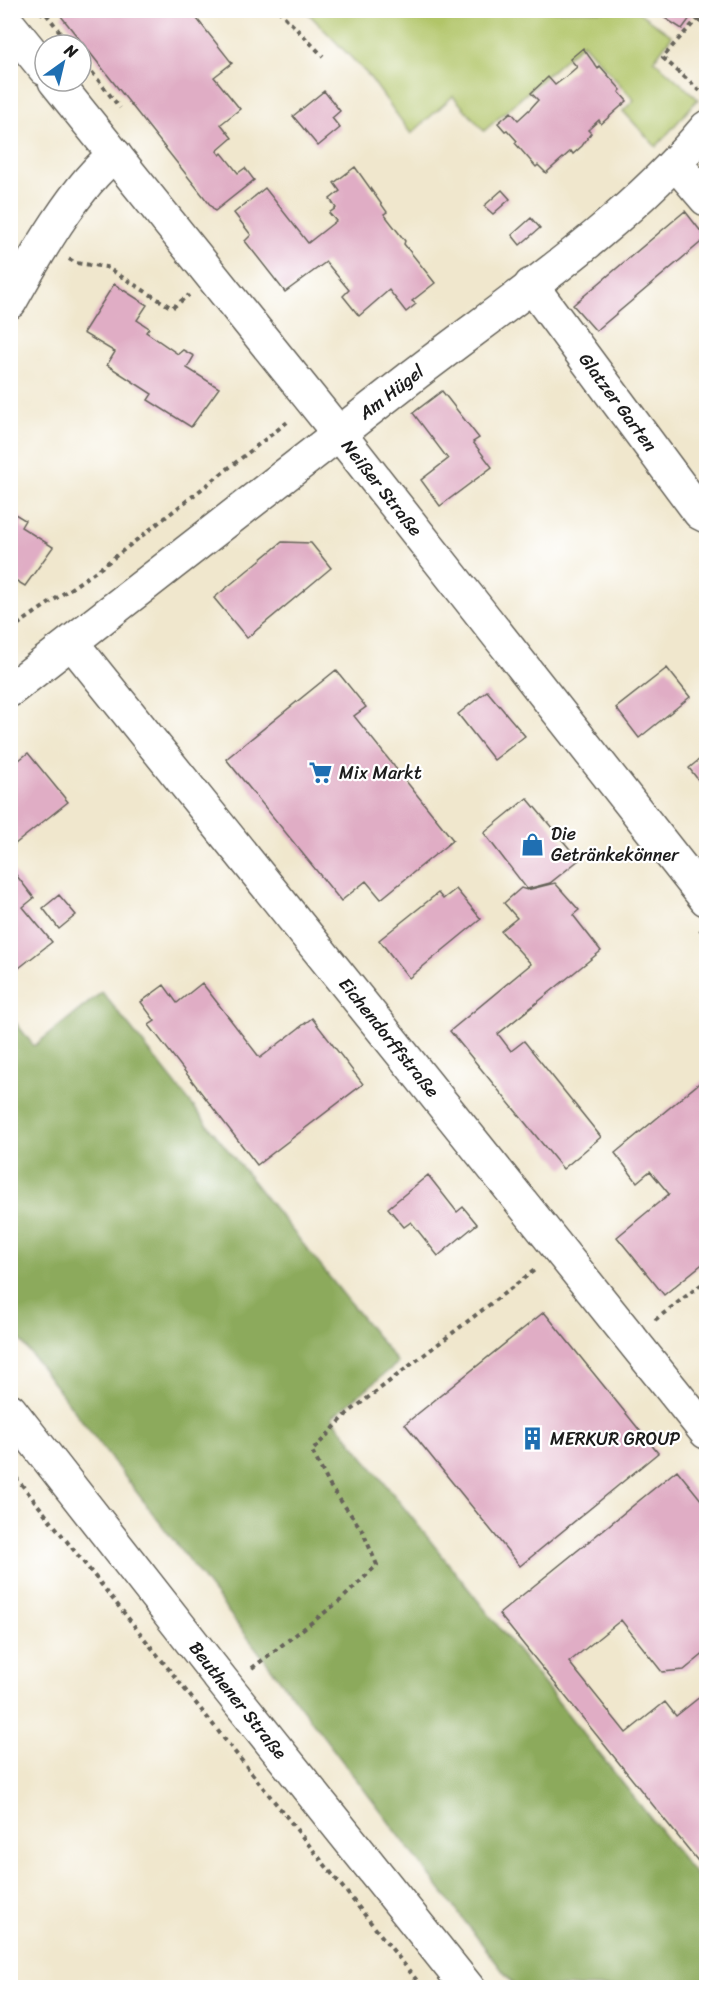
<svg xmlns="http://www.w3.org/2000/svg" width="717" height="1998" font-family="Sriracha,sans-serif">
  <rect width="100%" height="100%" fill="#fff"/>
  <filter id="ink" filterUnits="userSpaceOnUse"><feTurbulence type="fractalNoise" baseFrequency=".0167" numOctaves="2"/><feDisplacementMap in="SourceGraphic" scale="12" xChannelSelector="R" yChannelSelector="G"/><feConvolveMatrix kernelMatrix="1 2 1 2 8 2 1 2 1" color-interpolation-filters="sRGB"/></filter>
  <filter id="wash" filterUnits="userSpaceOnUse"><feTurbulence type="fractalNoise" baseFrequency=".008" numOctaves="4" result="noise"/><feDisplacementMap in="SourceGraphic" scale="24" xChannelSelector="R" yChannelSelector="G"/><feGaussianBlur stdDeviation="1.35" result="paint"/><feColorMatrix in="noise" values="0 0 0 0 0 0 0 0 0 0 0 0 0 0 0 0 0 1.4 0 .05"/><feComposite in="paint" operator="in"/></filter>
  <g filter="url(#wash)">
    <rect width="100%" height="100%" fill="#f0e7cd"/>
    <path fill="#b1c568" stroke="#667042" stroke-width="1.5" d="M 306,11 L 637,11 L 672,36 L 654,60 L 698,99 L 656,147 L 623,111 L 634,100 L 583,43 L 484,131 L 453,96 L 411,134 L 369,76 Z"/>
    <path fill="#8caa5c" stroke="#54633c" stroke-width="1.5" d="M 102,992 L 398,1363 L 332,1417 L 706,1888 L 706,1987 L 515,1987 L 11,1328 L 11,1017 L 34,1046 Z"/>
    <g id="blocks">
      <path fill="#e0adc5" d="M 68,10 L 190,10 L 232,63 L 214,77 L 240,109 L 221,124 L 232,138 L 217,151 L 220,155 L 222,153 L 238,173 L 245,168 L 254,180 L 215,211 L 61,16 Z
        M 652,10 L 696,10 L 682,29 Z
        M 583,48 L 598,69 L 600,66 L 621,90 L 619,92 L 627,101 L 601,124 L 599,120 L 588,130 L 591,133 L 582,146 L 573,154 L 571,151 L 546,173 L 538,165 L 536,167 L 515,143 L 517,141 L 507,130 L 505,131 L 498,123 L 511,112 L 518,120 L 531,108 L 538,100 L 531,93 L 548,77 L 555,85 L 563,79 L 577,67 L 570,59 Z
        M 324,91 L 340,111 L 332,118 L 340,128 L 318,146 L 293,116 Z
        M 355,167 L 387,212 L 384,214 L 405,241 L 404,244 L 435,283 L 412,301 L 416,304 L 406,312 L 389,290 L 359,316 L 343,296 L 349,290 L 326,262 L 285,292 L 245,241 L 251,235 L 234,213 L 265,188 L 308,243 L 336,221 L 329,213 L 336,208 L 330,199 L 340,191 L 334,183 Z
        M 502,190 L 510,199 L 493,214 L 484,206 Z
        M 685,211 L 706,238 L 596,331 L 573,305 Z
        M 531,218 L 540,228 L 520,245 L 512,235 Z
        M 114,284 L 147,305 L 137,320 L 149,328 L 146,332 L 178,354 L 183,350 L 194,356 L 187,368 L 219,388 L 191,427 L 148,400 L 152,394 L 107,365 L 115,352 L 83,333 Z
        M 442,391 L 479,438 L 473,442 L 492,467 L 440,506 L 421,480 L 448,459 L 413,413 Z
        M 10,511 L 25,520 L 21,527 L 53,547 L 25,586 L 10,577 Z
        M 282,542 L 311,543 L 331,568 L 247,638 L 214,598 Z
        M 667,668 L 690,697 L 639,738 L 616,708 Z
        M 336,670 L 366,707 L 354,716 L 453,840 L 381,899 L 366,881 L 341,901 L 226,759 Z
        M 487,691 L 525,736 L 494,760 L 458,714 Z
        M 28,753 L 68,802 L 10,848 L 10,767 Z
        M 706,754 L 706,790 L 689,768 Z
        M 527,798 L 579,860 L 550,883 L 527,889 L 484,833 Z
        M 13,871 L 34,898 L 23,907 L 52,942 L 10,975 L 10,873 Z
        M 555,883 L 579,910 L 573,915 L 601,951 L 498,1034 L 511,1051 L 524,1041 L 601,1137 L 563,1169 L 450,1031 L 531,964 L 501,931 L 517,918 L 504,903 L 521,888 L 527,890 Z
        M 456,889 L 481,919 L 409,978 L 379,940 L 438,893 L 443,899 Z
        M 59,895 L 76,915 L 59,929 L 43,908 Z
        M 202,983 L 260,1058 L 312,1018 L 363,1084 L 257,1165 L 149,1025 L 155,1021 L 141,1002 L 164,985 L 177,1003 Z
        M 703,1080 L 706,1085 L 706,1261 L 664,1295 L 617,1237 L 669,1194 L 650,1171 L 637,1182 L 615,1153 Z
        M 428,1175 L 457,1212 L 463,1207 L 477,1224 L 438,1256 L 411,1222 L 404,1227 L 388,1208 Z
        M 544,1312 L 658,1453 L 520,1566 L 405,1424 Z
        M 677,1470 L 706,1506 L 706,1652 L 684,1670 L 662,1672 L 621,1620 L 569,1662 L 626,1733 L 665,1702 L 676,1716 L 706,1692 L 706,1871 L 499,1614 Z"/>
    </g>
  </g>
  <g filter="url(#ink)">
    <use href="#blocks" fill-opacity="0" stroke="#66635a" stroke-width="1.5"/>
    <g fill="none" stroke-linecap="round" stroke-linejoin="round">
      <defs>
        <g id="minor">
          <path d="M 10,26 L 45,69"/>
          <path id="s1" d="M 55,81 L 356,455 L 706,899"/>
          <path d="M 676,164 L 706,199"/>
          <path id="s2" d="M 531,285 L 700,513 L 706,516"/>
          <path d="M 10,302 C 34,259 77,183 115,155"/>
          <path id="s3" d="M 72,643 L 706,1432"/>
          <path id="s4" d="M 10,690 C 144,587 276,481 410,378 C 511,300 623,227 706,128"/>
        </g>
        <g id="major">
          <path id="s5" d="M 10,1410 L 227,1687 L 468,1988"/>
        </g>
      </defs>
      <use href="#minor" stroke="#66635a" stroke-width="36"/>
      <use href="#major" stroke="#66635a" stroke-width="36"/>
      <path stroke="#66635a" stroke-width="4" stroke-dasharray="4.5 4.5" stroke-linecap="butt" d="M 278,10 L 323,56
        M 704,10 C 691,28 676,40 663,58 L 706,96
        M 40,14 L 44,11 L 70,45
        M 698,20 L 706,26
        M 81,58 L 120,108
        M 69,259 L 76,263 L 106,267 L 172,308 L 189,295
        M 10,630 L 102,567 L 290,420
        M 700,929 L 706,937
        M 655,1320 L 706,1281
        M 10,1470 L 423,1988
        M 252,1668 L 341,1600 L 377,1565 L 362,1530 L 330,1486 L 312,1451 L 348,1413 L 536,1269"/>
      <use href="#minor" stroke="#fff" stroke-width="33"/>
      <use href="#major" stroke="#fff" stroke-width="33"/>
    </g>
  </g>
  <defs>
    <symbol id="supermarket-bare" viewBox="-9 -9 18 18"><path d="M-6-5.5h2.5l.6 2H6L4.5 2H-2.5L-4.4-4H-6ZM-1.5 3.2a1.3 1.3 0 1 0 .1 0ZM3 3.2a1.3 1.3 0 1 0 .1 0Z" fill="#1f6fb2" stroke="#fff" stroke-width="2.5" paint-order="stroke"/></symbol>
    <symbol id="shop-bare" viewBox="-9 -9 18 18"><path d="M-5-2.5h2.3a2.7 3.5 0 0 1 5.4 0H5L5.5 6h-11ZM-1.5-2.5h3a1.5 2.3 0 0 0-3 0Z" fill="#1f6fb2" stroke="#fff" stroke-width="2.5" paint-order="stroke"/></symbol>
    <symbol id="building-bare" viewBox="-9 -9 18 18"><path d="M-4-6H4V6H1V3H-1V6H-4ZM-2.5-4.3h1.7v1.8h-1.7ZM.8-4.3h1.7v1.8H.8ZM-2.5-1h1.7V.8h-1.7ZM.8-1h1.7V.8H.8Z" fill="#1f6fb2" stroke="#fff" stroke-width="2.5" paint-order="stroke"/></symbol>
  </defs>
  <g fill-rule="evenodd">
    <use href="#supermarket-bare" x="304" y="756" width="33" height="33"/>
    <use href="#shop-bare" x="516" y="828" width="33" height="33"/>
    <use href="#building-bare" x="516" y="1422" width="33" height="33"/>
  </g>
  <g text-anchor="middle" stroke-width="4.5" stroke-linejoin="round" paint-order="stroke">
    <g font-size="18" fill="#1c1c1c" stroke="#fff">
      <text dy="6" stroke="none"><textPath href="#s4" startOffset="484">Am Hügel</textPath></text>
      <text dy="6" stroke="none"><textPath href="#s2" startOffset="146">Glatzer Garten</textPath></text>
      <text dy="6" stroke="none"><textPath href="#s1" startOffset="522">Neißer Straße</textPath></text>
      <text dy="6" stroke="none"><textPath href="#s3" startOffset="506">Eichendorffstraße</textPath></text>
      <text dy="6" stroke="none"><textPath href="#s5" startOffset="369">Beuthener Straße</textPath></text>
    </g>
    <g font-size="18" fill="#1c1c1c" stroke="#fff" text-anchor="start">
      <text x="339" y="779">Mix Markt</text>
      <text x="551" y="840">Die<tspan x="551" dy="21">Getränkekönner</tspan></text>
      <text x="550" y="1445">MERKUR GROUP</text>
    </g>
  </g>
  <rect width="717" height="1998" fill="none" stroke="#fff" stroke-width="36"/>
  <g transform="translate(63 63) rotate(34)"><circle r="28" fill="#ffffff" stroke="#a4a4a4" stroke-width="1.5"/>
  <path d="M0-4.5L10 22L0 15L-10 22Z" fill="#1f6fb2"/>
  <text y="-9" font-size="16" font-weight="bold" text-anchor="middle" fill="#1c1c1c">N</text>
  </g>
</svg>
